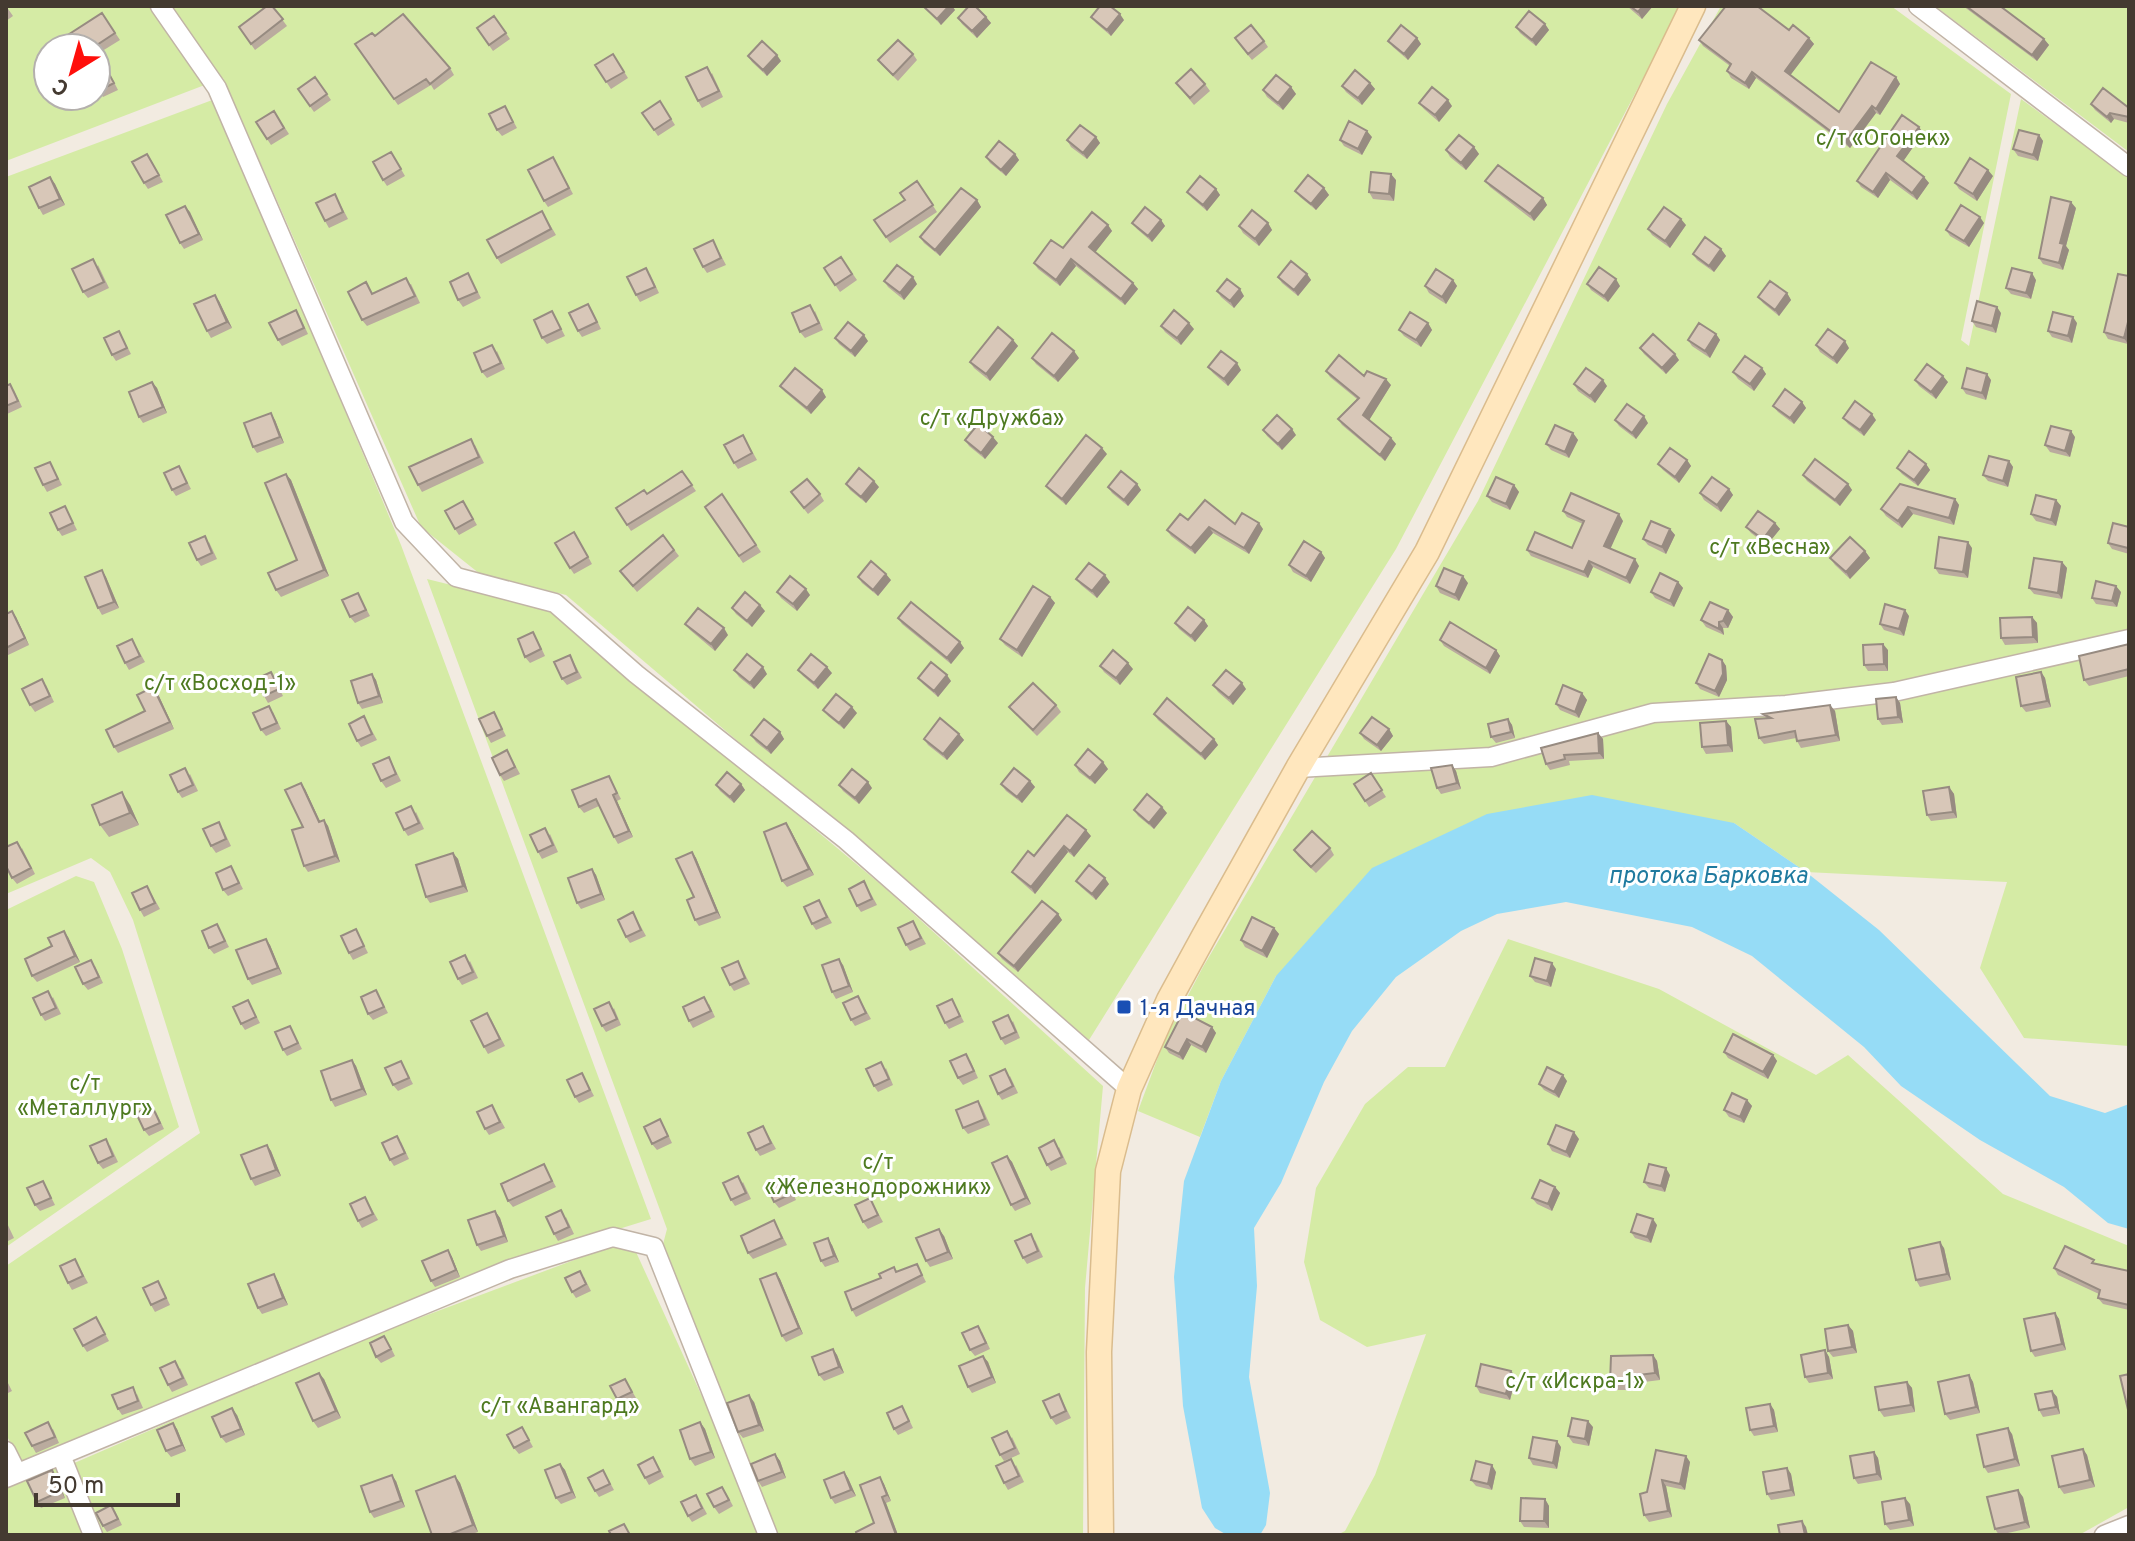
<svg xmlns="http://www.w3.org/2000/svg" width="2135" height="1541" font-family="Overpass,sans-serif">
  <rect width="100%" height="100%" fill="#f2ebe1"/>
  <path fill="#d5eba5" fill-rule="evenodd" d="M 6,6 L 1681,6 L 1396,549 L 1089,1040 L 566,595 L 480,574 L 421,527 L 223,78 L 6,161 ZM 48,48 L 96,48 L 96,96 L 48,96 Z
    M 1721,6 L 1891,6 L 2011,94 L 1961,340 L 1969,346 L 2021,99 L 2129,178 L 2129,1046 L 2024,1038 L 1980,968 L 2007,882 L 1806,872 L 1734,823 L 1276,976 L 1221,1081 L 1200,1137 L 1138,1111 L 1164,1041 L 1203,967 L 1478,501 L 1667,104 Z
    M 1935,6 L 2129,6 L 2129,152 Z
    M 215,99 L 401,545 L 651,1219 L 509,1263 L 21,1465 L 6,1434 L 6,1266 L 200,1133 L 133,920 L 110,872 L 91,858 L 6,894 L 6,177 Z
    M 427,579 L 552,610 L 885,888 L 1103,1086 L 1085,1288 L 1083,1535 L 775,1535 L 662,1248 L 667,1229 Z
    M 76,876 L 94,882 L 122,949 L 179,1127 L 6,1247 L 6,910 Z
    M 1508,939 L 1659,989 L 1816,1075 L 1848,1055 L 2003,1194 L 2129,1246 L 2129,1507 L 2079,1535 L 1337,1535 L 1345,1531 L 1375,1475 L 1426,1334 L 1367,1347 L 1320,1320 L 1304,1262 L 1316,1188 L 1365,1104 L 1408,1067 L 1445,1067 Z
    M 617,1244 L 636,1252 L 726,1449 L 759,1535 L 101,1535 L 72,1464 L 347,1345 Z
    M 55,1466 L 84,1535 L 6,1535 L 6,1487 Z"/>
  <path fill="#96dcf6" d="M 1592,795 L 1734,823 L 1806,872 L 1879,930 L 2050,1096 L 2105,1113 L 2129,1104 L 2129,1229 L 2108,1223 L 2064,1187 L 1980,1140 L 1901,1086 L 1864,1047 L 1752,956 L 1692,927 L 1566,902 L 1497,914 L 1461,931 L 1396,977 L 1352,1031 L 1324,1082 L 1281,1183 L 1254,1228 L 1257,1286 L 1249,1377 L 1270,1493 L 1266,1525 L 1260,1535 L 1227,1535 L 1215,1528 L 1202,1508 L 1183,1406 L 1174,1277 L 1184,1181 L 1221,1081 L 1276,976 L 1372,868 L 1487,814 Z"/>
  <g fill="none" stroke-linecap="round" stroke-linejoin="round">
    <defs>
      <path id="street" d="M 160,6 L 217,88 L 404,522 L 456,577 L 555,603 L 636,674 L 846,840 L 1129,1089
        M 1918,6 L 2129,167
        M 1298,768 L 1491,757 L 1653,713 L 1786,705 L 1894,692 L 2129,639
        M 6,1451 L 17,1473
        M 61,1455 L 93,1535
        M 6,1478 L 510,1269 L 613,1237 L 654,1247 L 768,1535
        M 2104,1535 L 2129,1525"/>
      <path id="secondary" d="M 1101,1535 L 1099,1352 L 1108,1171 L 1129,1089 L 1169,1000 L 1204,936 L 1298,768 L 1427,552 L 1693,6"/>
    </defs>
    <use href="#street" stroke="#c1b4a6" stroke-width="21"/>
    <use href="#secondary" stroke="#dabc8d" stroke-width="27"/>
    <use href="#street" stroke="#fff" stroke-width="18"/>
    <use href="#secondary" stroke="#ffe7be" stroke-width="24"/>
  </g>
  <path fill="#baab9e" d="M 6,6 L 13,16 L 6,21 Z
    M 272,6 L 287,26 L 255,50 L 239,27 Z
    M 923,6 L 952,6 L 955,10 L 941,25 Z
    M 1627,6 L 1653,6 L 1642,19 Z
    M 1963,6 L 2000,6 L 2044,39 L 2049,45 L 2037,61 Z
    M 102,13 L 120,40 L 99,53 L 118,90 L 103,97 L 96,85 L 96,48 L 65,48 Z
    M 494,16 L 510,39 L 493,51 L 477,28 Z
    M 986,17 L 991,23 L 977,38 L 962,24 L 958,18 Z
    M 1091,17 L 1124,20 L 1111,36 L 1096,23 Z
    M 1545,24 L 1549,30 L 1536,46 L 1520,33 L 1516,27 Z
    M 1789,30 L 1809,38 L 1814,44 L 1790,75 L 1839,112 L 1896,77 L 1900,84 L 1880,115 L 1876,113 L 1850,148 L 1756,78 L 1749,89 L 1731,78 L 1727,71 L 1730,66 L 1703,46 L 1699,40 Z
    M 375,36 L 450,68 L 454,75 L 434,90 L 431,85 L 398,105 L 355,44 Z
    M 1417,38 L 1421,44 L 1408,60 L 1393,47 L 1388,41 Z
    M 1264,41 L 1268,47 L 1252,60 L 1239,44 Z
    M 613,54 L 628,78 L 611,89 L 595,65 Z
    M 913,54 L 917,60 L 898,81 L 883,66 L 878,60 Z
    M 748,56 L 781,61 L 767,76 L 752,62 Z
    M 712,73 L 723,97 L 702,108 L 698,101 Z
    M 315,77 L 331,100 L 314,112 L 298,89 Z
    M 1176,83 L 1205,84 L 1210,91 L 1194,105 Z
    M 1370,83 L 1375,89 L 1362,105 L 1346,92 L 1342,86 Z
    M 1291,87 L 1296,94 L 1283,110 L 1267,97 L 1263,90 Z
    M 660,101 L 675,125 L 658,136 L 642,113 Z
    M 1419,103 L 1452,106 L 1439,122 L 1424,109 Z
    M 2091,104 L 2129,108 L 2129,123 L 2114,119 L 2111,123 L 2095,110 Z
    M 505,106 L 517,128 L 502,136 L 497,130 Z
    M 274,111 L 289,134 L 271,145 L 256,122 Z
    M 1919,127 L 1923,133 L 1903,161 L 1924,177 L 1929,183 L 1917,200 L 1890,180 L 1878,198 L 1861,187 L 1857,181 Z
    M 2039,135 L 2043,141 L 2038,161 L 2018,156 L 2013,149 Z
    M 1096,137 L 1100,143 L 1087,159 L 1071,147 L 1067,140 Z
    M 1372,137 L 1362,155 L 1344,146 L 1340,140 Z
    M 1474,147 L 1479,154 L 1466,170 L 1450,157 L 1446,150 Z
    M 391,152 L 405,176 L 387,186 L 383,180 Z
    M 1015,154 L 1019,160 L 1006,176 L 990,163 L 986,157 Z
    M 553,157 L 573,194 L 548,207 L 544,201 Z
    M 151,160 L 163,182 L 148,189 L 144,183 Z
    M 1993,176 L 1977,201 L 1959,189 L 1955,183 Z
    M 50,177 L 55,184 L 65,205 L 43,215 L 39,208 Z
    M 1396,180 L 1394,201 L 1373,199 L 1369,192 Z
    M 917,181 L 937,212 L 890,243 L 874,220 L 905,200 Z
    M 1485,181 L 1543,198 L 1547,205 L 1534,221 L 1490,187 Z
    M 1324,188 L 1329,195 L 1316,210 L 1300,197 L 1295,191 Z
    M 1216,189 L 1220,195 L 1207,211 L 1192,198 L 1187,192 Z
    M 335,194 L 348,219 L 329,228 L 325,221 Z
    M 977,200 L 981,207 L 940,256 L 924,243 L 920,237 Z
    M 185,206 L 203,240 L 184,249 L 180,243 Z
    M 2076,208 L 2066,246 L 2069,250 L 2063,270 L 2043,264 L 2039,258 Z
    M 542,211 L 556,235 L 501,264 L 497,258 Z
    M 1161,220 L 1165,226 L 1152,242 L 1137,229 L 1132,223 Z
    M 1268,223 L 1272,230 L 1259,246 L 1243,233 L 1239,226 Z
    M 1984,223 L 1969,247 L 1950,236 L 1946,230 Z
    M 1108,225 L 1112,231 L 1095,252 L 1133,283 L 1138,289 L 1125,305 L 1076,266 L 1060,286 L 1038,269 L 1034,263 Z
    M 1686,225 L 1670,248 L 1652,235 L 1648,229 Z
    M 713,240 L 726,265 L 707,273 L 703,267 Z
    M 1721,249 L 1726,256 L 1714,272 L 1697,260 L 1693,254 Z
    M 841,257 L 857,280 L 840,292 L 824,268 Z
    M 98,265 L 109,288 L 88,298 L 83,292 Z
    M 468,273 L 481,298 L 463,307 L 458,300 Z
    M 650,274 L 659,293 L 640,302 L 636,295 Z
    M 1307,274 L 1311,280 L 1298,296 L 1282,283 L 1278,277 Z
    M 2118,274 L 2128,344 L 2108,339 L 2104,332 Z
    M 1453,280 L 1457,286 L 1446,304 L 1429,293 L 1425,286 Z
    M 2036,280 L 2031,299 L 2011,294 L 2006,288 Z
    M 884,281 L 917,284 L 904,300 L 888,287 Z
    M 366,282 L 373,294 L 411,284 L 420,303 L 367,326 L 362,320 Z
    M 1587,284 L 1620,286 L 1608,302 L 1591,290 Z
    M 1217,291 L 1244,296 L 1234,308 L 1221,297 Z
    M 1787,293 L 1791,300 L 1779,316 L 1763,303 L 1758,297 Z
    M 219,301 L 232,328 L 211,338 L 207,331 Z
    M 296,310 L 300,317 L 308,334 L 282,346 L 278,340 Z
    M 592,310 L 601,329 L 582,337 L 578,331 Z
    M 552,311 L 565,336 L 547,344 L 542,338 Z
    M 815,311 L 823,330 L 805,338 L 800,332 Z
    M 2001,313 L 1996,333 L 1976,327 L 1972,321 Z
    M 1428,323 L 1432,330 L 1421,347 L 1404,336 L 1399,330 Z
    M 2077,323 L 2072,343 L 2052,337 L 2048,331 Z
    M 1161,326 L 1194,329 L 1181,345 L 1165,332 Z
    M 119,331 L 131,354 L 116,361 L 112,355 Z
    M 1716,334 L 1720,340 L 1710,358 L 1692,346 L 1688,340 Z
    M 835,338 L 868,341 L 855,357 L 839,344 Z
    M 1013,340 L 1018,346 L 990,381 L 974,368 L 970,362 Z
    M 1816,345 L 1849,348 L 1837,364 L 1820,352 Z
    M 1640,348 L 1679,360 L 1666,374 L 1644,354 Z
    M 497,351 L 505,369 L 487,378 L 482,372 Z
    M 1032,358 L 1079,358 L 1058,382 L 1036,364 Z
    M 1208,367 L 1241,370 L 1228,386 L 1213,373 Z
    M 1762,368 L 1766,374 L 1754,391 L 1738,379 L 1733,372 Z
    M 1326,371 L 1364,376 L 1391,385 L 1369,420 L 1391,438 L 1396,444 L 1385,461 L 1342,425 L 1338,419 L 1357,399 L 1330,377 Z
    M 1915,380 L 1948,382 L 1936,399 L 1919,386 Z
    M 1991,380 L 1986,400 L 1966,394 L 1962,388 Z
    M 152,382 L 157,388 L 167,413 L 143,423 L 139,417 Z
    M 1574,384 L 1607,386 L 1595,403 L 1578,391 Z
    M 6,386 L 14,390 L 22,407 L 7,414 Z
    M 780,386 L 826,397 L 811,414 L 785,392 Z
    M 1802,402 L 1806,408 L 1794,424 L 1778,412 L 1773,406 Z
    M 1843,418 L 1876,420 L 1864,436 L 1848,424 Z
    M 275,420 L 284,443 L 257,453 L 253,447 Z
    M 1615,420 L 1648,423 L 1636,439 L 1619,426 Z
    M 1263,430 L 1296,435 L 1282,450 L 1267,436 Z
    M 1573,433 L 1578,440 L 1569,458 L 1551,450 L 1546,444 Z
    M 2075,437 L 2070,457 L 2050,452 L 2045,445 Z
    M 965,440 L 998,443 L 985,459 L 969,446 Z
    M 747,442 L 757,460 L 738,469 L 734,463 Z
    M 475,445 L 484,463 L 422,492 L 418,485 Z
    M 1107,454 L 1066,505 L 1051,492 L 1046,486 Z
    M 1687,460 L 1691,466 L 1679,483 L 1663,470 L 1658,464 Z
    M 2009,461 L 2013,467 L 2008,487 L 1988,481 L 1983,475 Z
    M 50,462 L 62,485 L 47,492 L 43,485 Z
    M 1926,464 L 1930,470 L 1918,486 L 1902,474 L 1897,468 Z
    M 179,466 L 191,489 L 176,496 L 172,490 Z
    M 682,471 L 696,491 L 631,531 L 616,508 L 647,494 Z
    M 286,474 L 291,480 L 329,576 L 281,597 L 276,590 L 297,560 Z
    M 1803,475 L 1848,484 L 1852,490 L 1840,506 L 1807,481 Z
    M 846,484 L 879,487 L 866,503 L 850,490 Z
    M 1137,484 L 1141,490 L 1128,506 L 1112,493 L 1108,487 Z
    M 1514,485 L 1519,492 L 1510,510 L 1492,502 L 1487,496 Z
    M 1729,489 L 1733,495 L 1721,512 L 1704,500 L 1700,493 Z
    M 791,492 L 820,494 L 824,501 L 808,514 Z
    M 722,494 L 761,552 L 743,563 L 705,507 Z
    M 1955,499 L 1959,505 L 1954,525 L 1913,514 L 1902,528 L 1886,516 L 1881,509 Z
    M 2056,500 L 2061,506 L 2056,526 L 2036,521 L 2031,514 Z
    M 463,501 L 477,525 L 459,535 L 455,529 Z
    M 65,506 L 77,530 L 62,536 L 58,530 Z
    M 1563,511 L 1623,521 L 1610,548 L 1639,566 L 1630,584 L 1593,567 L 1588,578 L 1531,556 L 1527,550 L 1572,548 L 1583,524 L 1567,517 Z
    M 1188,520 L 1235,524 L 1263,529 L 1249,554 L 1213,533 L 1195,554 L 1171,536 L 1167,530 Z
    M 1775,523 L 1780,529 L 1767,545 L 1751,533 L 1746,527 Z
    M 2129,527 L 2129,554 L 2112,549 L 2108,543 Z
    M 1670,529 L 1675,535 L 1666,554 L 1648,545 L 1643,539 Z
    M 663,535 L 679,556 L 637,592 L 620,571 Z
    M 578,538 L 592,564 L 574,574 L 570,568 Z
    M 209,542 L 217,559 L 201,566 L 197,560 Z
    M 1972,548 L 1968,578 L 1939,574 L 1935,568 Z
    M 1865,551 L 1870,558 L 1850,579 L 1835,565 L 1830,558 Z
    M 1321,552 L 1325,558 L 1311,582 L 1293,572 L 1289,565 Z
    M 2062,562 L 2067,568 L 2062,599 L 2034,594 L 2029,588 Z
    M 102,570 L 106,577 L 119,608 L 102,615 L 98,608 Z
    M 858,577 L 891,580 L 878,596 L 862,583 Z
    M 1076,579 L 1110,582 L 1097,598 L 1081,585 Z
    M 1678,582 L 1683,588 L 1674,607 L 1655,598 L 1651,592 Z
    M 1468,583 L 1459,601 L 1440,593 L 1436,586 Z
    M 777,592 L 810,595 L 797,611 L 781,598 Z
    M 2121,592 L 2117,607 L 2096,604 L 2092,598 Z
    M 358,593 L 370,616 L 355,623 L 350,617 Z
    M 1050,597 L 1055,603 L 1022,657 L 1005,645 L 1000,639 Z
    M 732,608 L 765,611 L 752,627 L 736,614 Z
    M 1728,610 L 1733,617 L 1728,628 L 1723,628 L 1724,635 L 1706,627 L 1701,620 Z
    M 6,614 L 16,617 L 29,645 L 6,656 Z
    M 1909,616 L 1904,636 L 1884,630 L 1880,624 Z
    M 2032,617 L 2037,623 L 2038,643 L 2005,645 L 2001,638 Z
    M 898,618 L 964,648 L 951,664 L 902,624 Z
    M 1204,620 L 1208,626 L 1195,642 L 1179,629 L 1175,623 Z
    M 685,624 L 728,635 L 715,651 L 690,630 Z
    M 132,639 L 145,662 L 129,670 L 125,663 Z
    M 537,639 L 545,656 L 530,663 L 525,657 Z
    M 1440,640 L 1496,650 L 1500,656 L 1490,674 L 1444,646 Z
    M 2129,644 L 2129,676 L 2089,686 L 2084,680 Z
    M 1888,650 L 1888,671 L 1868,671 L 1864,665 Z
    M 570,655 L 582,678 L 567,685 L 562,679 Z
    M 1722,660 L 1726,666 L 1727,680 L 1719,697 L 1700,689 L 1696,683 Z
    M 1100,666 L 1133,669 L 1120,685 L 1104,672 Z
    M 734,670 L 767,674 L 754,689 L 739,677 Z
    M 798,670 L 832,673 L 818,689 L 803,676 Z
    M 271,672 L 283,696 L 268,703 L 264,696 Z
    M 2041,672 L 2045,678 L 2051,707 L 2026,712 L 2021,706 Z
    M 372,674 L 376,680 L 383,703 L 362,709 L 358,703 Z
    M 918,678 L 951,681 L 938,697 L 923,684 Z
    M 46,685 L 54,702 L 35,712 L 30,705 Z
    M 1213,685 L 1246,689 L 1233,705 L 1218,692 Z
    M 153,687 L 158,694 L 174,729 L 118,753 L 114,747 L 145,711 Z
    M 1582,693 L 1587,700 L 1579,718 L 1560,710 L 1556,704 Z
    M 1896,697 L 1900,703 L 1903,723 L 1882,725 L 1878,719 Z
    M 1056,705 L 1061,712 L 1037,736 L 1014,713 L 1009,707 Z
    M 1830,705 L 1835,711 L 1840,741 L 1801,748 L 1797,741 L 1796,738 L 1764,744 L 1759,738 L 1766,718 L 1763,714 Z
    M 823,710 L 857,713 L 844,729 L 828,716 Z
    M 273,712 L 281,729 L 266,736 L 261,730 Z
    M 494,712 L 506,736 L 491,743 L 487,736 Z
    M 1154,714 L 1214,739 L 1218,745 L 1205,760 L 1158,720 Z
    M 364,716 L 377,740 L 361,747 L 357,741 Z
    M 1508,719 L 1512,725 L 1515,738 L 1496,743 L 1491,737 Z
    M 1726,721 L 1731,727 L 1733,752 L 1706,754 L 1702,747 Z
    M 1389,729 L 1393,736 L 1381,751 L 1364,739 L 1360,733 Z
    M 780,732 L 784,739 L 771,754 L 756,742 L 751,735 Z
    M 1598,733 L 1603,739 L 1604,759 L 1569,761 L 1570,765 L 1550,770 L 1546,764 Z
    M 959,734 L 964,740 L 947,760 L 928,745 L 924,739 Z
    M 507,750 L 520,774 L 504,781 L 500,775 Z
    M 389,757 L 401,781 L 386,788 L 381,781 Z
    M 1075,765 L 1108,769 L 1095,784 L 1079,772 Z
    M 1452,765 L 1456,771 L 1461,789 L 1441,794 L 1437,788 Z
    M 1371,773 L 1386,797 L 1369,807 L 1354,784 Z
    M 190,774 L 198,791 L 182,798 L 178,792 Z
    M 609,776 L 621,799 L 617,801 L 633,837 L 618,844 L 614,837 L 599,806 L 584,813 L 579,807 Z
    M 1030,781 L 1035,787 L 1022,803 L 1006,791 L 1001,784 Z
    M 741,784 L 745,790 L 734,803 L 720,791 L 716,785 Z
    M 839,785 L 872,788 L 859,804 L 843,791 Z
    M 1949,787 L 1954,794 L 1957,818 L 1931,821 L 1927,815 Z
    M 305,789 L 320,821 L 324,820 L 328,826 L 340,862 L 308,872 L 304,866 L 303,827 Z
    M 130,805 L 139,825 L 109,837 L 100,825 Z
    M 1134,810 L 1167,813 L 1154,829 L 1138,816 Z
    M 416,812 L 424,829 L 408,836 L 404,830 Z
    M 223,829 L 231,846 L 216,853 L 211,846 Z
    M 790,829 L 814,875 L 787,887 L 782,881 Z
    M 550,834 L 558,852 L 542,859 L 538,852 Z
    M 1091,836 L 1074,857 L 1068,852 L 1035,894 L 1017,878 L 1012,872 L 1034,856 Z
    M 22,848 L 35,874 L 17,884 L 12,878 Z
    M 1330,848 L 1334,855 L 1316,873 L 1298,856 L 1294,850 Z
    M 692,852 L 696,858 L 721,918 L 699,926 L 695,920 Z
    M 453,853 L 458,859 L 468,892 L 430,903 L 426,897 Z
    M 231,866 L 243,889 L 228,896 L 223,890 Z
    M 592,869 L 596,875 L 605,900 L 581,909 L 577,903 Z
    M 864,881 L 877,905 L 861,912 L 857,906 Z
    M 1076,881 L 1109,884 L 1096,900 L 1081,887 Z
    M 147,886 L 160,909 L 144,917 L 140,910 Z
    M 819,900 L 832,923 L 816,930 L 812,924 Z
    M 633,912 L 646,936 L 630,943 L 626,937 Z
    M 1058,914 L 1062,920 L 1018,972 L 1002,959 L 998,953 Z
    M 913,921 L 926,944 L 910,951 L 906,945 Z
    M 217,924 L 229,947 L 214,954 L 209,948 Z
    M 1274,928 L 1279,934 L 1267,958 L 1245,947 L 1241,940 Z
    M 356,929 L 368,953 L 353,960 L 349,953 Z
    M 68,937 L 80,962 L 37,982 L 32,976 Z
    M 270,945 L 282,974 L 252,985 L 248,979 Z
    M 470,961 L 478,978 L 462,985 L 458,979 Z
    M 738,961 L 750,984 L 734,991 L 730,985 Z
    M 843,965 L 853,992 L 836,999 L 832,992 Z
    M 95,966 L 103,983 L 88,990 L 83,984 Z
    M 1556,969 L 1551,987 L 1535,982 L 1530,976 Z
    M 376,990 L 388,1013 L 373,1020 L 368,1014 Z
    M 858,996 L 871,1019 L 855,1026 L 851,1020 Z
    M 53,997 L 61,1014 L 45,1021 L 41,1015 Z
    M 952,999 L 964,1022 L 949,1029 L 945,1023 Z
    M 248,1000 L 260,1023 L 245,1030 L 241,1024 Z
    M 709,1004 L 715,1017 L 693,1028 L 689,1021 Z
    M 614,1008 L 621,1025 L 606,1032 L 602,1026 Z
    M 491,1019 L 505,1046 L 488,1054 L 484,1047 Z
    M 1013,1021 L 1020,1038 L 1005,1045 L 1001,1039 Z
    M 290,1026 L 302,1049 L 287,1056 L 283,1050 Z
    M 1212,1027 L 1216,1033 L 1206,1053 L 1191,1045 L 1183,1060 L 1169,1053 L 1165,1047 Z
    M 1724,1052 L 1773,1055 L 1777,1061 L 1768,1079 L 1728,1058 Z
    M 352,1060 L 356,1066 L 367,1095 L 335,1107 L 331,1100 Z
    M 970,1060 L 978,1078 L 963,1085 L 958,1078 Z
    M 401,1061 L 413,1084 L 398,1091 L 393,1085 Z
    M 886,1068 L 893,1085 L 878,1092 L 874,1086 Z
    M 582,1073 L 594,1096 L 579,1103 L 575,1097 Z
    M 1010,1076 L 1018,1093 L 1002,1100 L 998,1094 Z
    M 1567,1081 L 1559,1098 L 1544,1090 L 1539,1084 Z
    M 1747,1100 L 1752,1106 L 1744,1123 L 1729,1117 L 1724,1110 Z
    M 978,1101 L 982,1107 L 990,1125 L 968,1134 L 963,1128 Z
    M 492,1105 L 505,1128 L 489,1135 L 485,1129 Z
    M 156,1112 L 164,1129 L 149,1136 L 144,1130 Z
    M 664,1126 L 672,1143 L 657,1150 L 652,1144 Z
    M 763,1126 L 776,1149 L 760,1156 L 756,1150 Z
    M 1579,1139 L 1570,1158 L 1552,1151 L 1548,1144 Z
    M 401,1142 L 409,1159 L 394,1166 L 390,1160 Z
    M 110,1145 L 118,1162 L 103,1169 L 98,1163 Z
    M 267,1145 L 271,1151 L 281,1176 L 255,1186 L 251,1179 Z
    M 1059,1147 L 1067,1164 L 1051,1171 L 1047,1165 Z
    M 1007,1156 L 1012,1162 L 1031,1204 L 1015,1211 L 1011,1205 Z
    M 544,1164 L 556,1187 L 513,1207 L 508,1201 Z
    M 1670,1175 L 1665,1192 L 1649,1188 L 1644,1182 Z
    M 43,1181 L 55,1205 L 40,1211 L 35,1205 Z
    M 743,1182 L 751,1199 L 735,1206 L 731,1200 Z
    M 789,1185 L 796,1200 L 779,1208 L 774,1202 Z
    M 1555,1187 L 1560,1193 L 1552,1211 L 1537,1204 L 1532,1198 Z
    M 365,1197 L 378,1220 L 362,1228 L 358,1221 Z
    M 870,1198 L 883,1222 L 868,1229 L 863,1222 Z
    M 495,1211 L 500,1218 L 508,1242 L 481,1251 L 477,1245 Z
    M 566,1217 L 574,1234 L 558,1241 L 554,1234 Z
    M 774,1220 L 787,1245 L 753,1259 L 748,1253 Z
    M 6,1221 L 14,1238 L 6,1242 Z
    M 1657,1225 L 1651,1243 L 1635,1238 L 1631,1232 Z
    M 944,1236 L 953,1259 L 930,1267 L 926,1261 Z
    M 1035,1240 L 1043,1257 L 1027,1264 L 1023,1258 Z
    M 832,1245 L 839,1262 L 825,1267 L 821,1261 Z
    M 1944,1248 L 1951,1280 L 1920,1287 L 1916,1280 Z
    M 448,1250 L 452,1257 L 460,1277 L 435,1287 L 431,1281 Z
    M 75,1259 L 88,1283 L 72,1290 L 68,1283 Z
    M 917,1264 L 926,1282 L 856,1317 L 852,1310 L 881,1278 L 894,1267 L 897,1272 Z
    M 2097,1264 L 2129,1271 L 2129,1310 L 2103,1304 L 2098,1298 L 2099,1294 L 2058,1275 L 2054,1268 Z
    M 776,1273 L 780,1279 L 803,1334 L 786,1342 L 782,1336 Z
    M 274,1274 L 278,1281 L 288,1305 L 262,1314 L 258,1308 Z
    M 584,1277 L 591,1291 L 576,1298 L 572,1292 Z
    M 162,1288 L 170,1305 L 155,1312 L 151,1305 Z
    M 2055,1313 L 2059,1319 L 2066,1350 L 2035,1357 L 2031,1351 Z
    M 96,1317 L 109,1341 L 87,1352 L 83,1346 Z
    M 1848,1325 L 1853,1331 L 1857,1353 L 1833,1357 L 1828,1351 Z
    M 982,1332 L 990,1349 L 975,1356 L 970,1350 Z
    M 388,1342 L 395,1356 L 381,1363 L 376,1357 Z
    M 833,1349 L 837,1355 L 844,1373 L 824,1381 L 819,1375 Z
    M 1825,1350 L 1829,1357 L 1833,1379 L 1809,1383 L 1805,1377 Z
    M 1653,1355 L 1657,1361 L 1660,1380 L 1636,1383 L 1636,1390 L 1615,1390 L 1610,1383 Z
    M 983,1356 L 988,1362 L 996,1383 L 972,1393 L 968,1387 Z
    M 180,1368 L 188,1385 L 172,1392 L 168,1385 Z
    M 1511,1371 L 1516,1377 L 1510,1400 L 1480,1393 L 1476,1386 Z
    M 1969,1375 L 1973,1382 L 1980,1413 L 1950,1420 L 1945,1414 Z
    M 6,1379 L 12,1391 L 6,1394 Z
    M 324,1379 L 341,1418 L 318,1428 L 313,1421 Z
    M 625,1379 L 636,1398 L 622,1406 L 617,1399 Z
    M 1907,1382 L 1912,1388 L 1915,1412 L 1884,1417 L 1879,1410 Z
    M 2052,1391 L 2057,1397 L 2060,1414 L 2043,1417 L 2039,1410 Z
    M 137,1394 L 143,1408 L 122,1415 L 118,1409 Z
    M 1059,1394 L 1071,1418 L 1056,1425 L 1051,1418 Z
    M 754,1402 L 764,1431 L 743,1438 L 738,1432 Z
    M 1770,1404 L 1774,1410 L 1778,1432 L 1754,1436 L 1750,1430 Z
    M 906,1413 L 913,1428 L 898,1435 L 894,1429 Z
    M 237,1415 L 245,1435 L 226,1443 L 221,1437 Z
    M 700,1422 L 705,1429 L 715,1458 L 695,1466 L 690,1459 Z
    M 522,1427 L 533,1447 L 519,1454 L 514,1448 Z
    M 1593,1427 L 1589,1446 L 1573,1443 L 1568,1436 Z
    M 53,1429 L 59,1443 L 36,1453 L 32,1446 Z
    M 177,1429 L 186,1451 L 171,1457 L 166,1451 Z
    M 2012,1434 L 2020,1466 L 1988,1473 L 1984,1467 Z
    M 1012,1437 L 1020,1454 L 1004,1461 L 1000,1455 Z
    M 1561,1447 L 1557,1469 L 1533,1465 L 1529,1458 Z
    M 2083,1449 L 2087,1455 L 2095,1487 L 2064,1494 L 2059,1487 Z
    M 1656,1450 L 1690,1462 L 1685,1490 L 1666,1486 L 1672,1517 L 1649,1522 L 1644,1515 Z
    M 1874,1452 L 1878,1458 L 1882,1480 L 1858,1484 L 1854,1478 Z
    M 775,1454 L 780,1461 L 786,1478 L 762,1487 L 758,1481 Z
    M 560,1464 L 565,1470 L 576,1498 L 561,1504 L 556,1498 Z
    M 657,1464 L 664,1477 L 649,1485 L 645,1478 Z
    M 1016,1465 L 1024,1482 L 1008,1490 L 1004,1483 Z
    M 1787,1468 L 1791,1474 L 1795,1496 L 1771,1500 L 1767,1494 Z
    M 603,1470 L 614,1490 L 599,1497 L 595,1491 Z
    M 844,1472 L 848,1478 L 856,1496 L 835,1504 L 831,1498 Z
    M 1496,1472 L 1492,1490 L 1476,1486 L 1471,1480 Z
    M 56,1476 L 65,1498 L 41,1508 L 37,1502 Z
    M 455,1476 L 460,1483 L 478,1532 L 469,1535 L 432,1535 Z
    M 880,1477 L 884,1484 L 891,1501 L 886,1503 L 898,1535 L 857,1535 L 874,1523 Z
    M 396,1481 L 405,1507 L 374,1518 L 370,1512 Z
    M 726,1493 L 733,1506 L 719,1514 L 714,1507 Z
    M 2023,1497 L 2030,1528 L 1999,1535 L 1995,1529 Z
    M 1545,1499 L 1549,1506 L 1549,1528 L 1524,1527 L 1520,1521 Z
    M 700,1501 L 707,1514 L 692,1522 L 688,1516 Z
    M 1910,1504 L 1914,1526 L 1890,1530 L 1885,1524 Z
    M 115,1511 L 122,1525 L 107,1532 L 103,1526 Z"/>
  <path fill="#978b81" d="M 949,6 L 952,6 L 955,10 L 941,25 L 937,19 Z
    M 1643,6 L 1653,6 L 1642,19 L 1638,12 Z
    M 1120,14 L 1124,20 L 1111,36 L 1107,30 Z
    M 986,17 L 991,23 L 977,38 L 972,31 Z
    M 1545,24 L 1549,30 L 1536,46 L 1532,40 Z
    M 1417,38 L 1421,44 L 1408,60 L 1404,54 Z
    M 1809,38 L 1814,44 L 1789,77 L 1785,71 Z
    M 2044,39 L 2049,45 L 2037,61 L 2032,55 Z
    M 777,55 L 781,61 L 767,76 L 763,70 Z
    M 1752,72 L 1756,78 L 1749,89 L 1745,83 Z
    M 1896,77 L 1900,84 L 1880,115 L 1876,109 Z
    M 1370,83 L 1375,89 L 1362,105 L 1358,98 Z
    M 1291,87 L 1296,94 L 1283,110 L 1278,103 Z
    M 1448,100 L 1452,106 L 1439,122 L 1435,115 Z
    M 1872,106 L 1876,113 L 1850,148 L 1845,142 Z
    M 2110,113 L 2114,119 L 2111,123 L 2107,117 Z
    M 1919,127 L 1923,133 L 1902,163 L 1897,156 Z
    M 1367,131 L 1372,137 L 1362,155 L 1358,149 Z
    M 2039,135 L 2043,141 L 2038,161 L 2033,155 Z
    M 1096,137 L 1100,143 L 1087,159 L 1083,153 Z
    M 1474,147 L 1479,154 L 1466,170 L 1461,163 Z
    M 1015,154 L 1019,160 L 1006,176 L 1001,170 Z
    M 1988,170 L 1993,176 L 1977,201 L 1973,194 Z
    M 1886,173 L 1890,180 L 1878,198 L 1873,192 Z
    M 1391,174 L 1396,180 L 1394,201 L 1389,194 Z
    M 50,177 L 55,184 L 65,205 L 60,199 Z
    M 1924,177 L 1929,183 L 1917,200 L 1912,193 Z
    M 1324,188 L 1329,195 L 1316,210 L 1311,204 Z
    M 1216,189 L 1220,195 L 1207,211 L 1203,205 Z
    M 1543,198 L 1547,205 L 1534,221 L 1530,214 Z
    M 977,200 L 981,207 L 940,256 L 935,250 Z
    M 2071,202 L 2076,208 L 2066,246 L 2069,250 L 2063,270 L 2059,263 L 2060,243 Z
    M 185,206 L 190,212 L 203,240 L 199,234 Z
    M 1980,217 L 1984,223 L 1969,247 L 1964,241 Z
    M 1681,219 L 1686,225 L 1670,248 L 1665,241 Z
    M 1161,220 L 1165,226 L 1152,242 L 1148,236 Z
    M 1268,223 L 1272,230 L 1259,246 L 1255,239 Z
    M 1108,225 L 1112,231 L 1094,254 L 1089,247 Z
    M 1721,249 L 1726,256 L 1714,272 L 1709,266 Z
    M 1071,259 L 1076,266 L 1060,286 L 1056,280 Z
    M 2032,273 L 2036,280 L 2031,299 L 2026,293 Z
    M 1307,274 L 1311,280 L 1298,296 L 1294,290 Z
    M 913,277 L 917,284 L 904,300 L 900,293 Z
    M 1616,279 L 1620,286 L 1608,302 L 1604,296 Z
    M 1453,280 L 1457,286 L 1446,304 L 1442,297 Z
    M 1133,283 L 1138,289 L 1125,305 L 1121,299 Z
    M 1240,289 L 1244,296 L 1234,308 L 1230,301 Z
    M 1787,293 L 1791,300 L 1779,316 L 1775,310 Z
    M 215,295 L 219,301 L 232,328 L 227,322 Z
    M 1997,307 L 2001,313 L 1996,333 L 1992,326 Z
    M 2073,317 L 2077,323 L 2072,343 L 2068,336 Z
    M 2129,318 L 2129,341 L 2128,344 L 2124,338 Z
    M 1189,323 L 1194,329 L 1181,345 L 1177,338 Z
    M 1428,323 L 1432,330 L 1421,347 L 1416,340 Z
    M 1716,334 L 1720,340 L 1710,358 L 1705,351 Z
    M 864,335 L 868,341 L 855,357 L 851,351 Z
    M 1013,340 L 1018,346 L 990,381 L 986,374 Z
    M 1845,341 L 1849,348 L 1837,364 L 1833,358 Z
    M 1074,351 L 1079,358 L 1058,382 L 1054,376 Z
    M 1675,354 L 1679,360 L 1666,374 L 1662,368 Z
    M 1237,363 L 1241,370 L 1228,386 L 1224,379 Z
    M 1762,368 L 1766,374 L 1754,391 L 1750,384 Z
    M 1987,374 L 1991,380 L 1986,400 L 1982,393 Z
    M 1943,376 L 1948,382 L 1936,399 L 1931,392 Z
    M 1386,379 L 1391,385 L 1368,422 L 1363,415 Z
    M 1603,380 L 1607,386 L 1595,403 L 1590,396 Z
    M 152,382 L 157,388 L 167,413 L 163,407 Z
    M 822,390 L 826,397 L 811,414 L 807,408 Z
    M 1802,402 L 1806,408 L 1794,424 L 1790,418 Z
    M 271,413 L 275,420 L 284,443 L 280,437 Z
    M 1872,414 L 1876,420 L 1864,436 L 1860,430 Z
    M 1644,416 L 1648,423 L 1636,439 L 1632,433 Z
    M 1292,429 L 1296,435 L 1282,450 L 1278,444 Z
    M 2071,431 L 2075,437 L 2070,457 L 2065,451 Z
    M 1573,433 L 1578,440 L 1569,458 L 1565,452 Z
    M 993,437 L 998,443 L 985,459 L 981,453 Z
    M 1391,438 L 1396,444 L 1385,461 L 1380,455 Z
    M 1102,448 L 1107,454 L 1066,505 L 1062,499 Z
    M 1687,460 L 1691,466 L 1679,483 L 1675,477 Z
    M 2009,461 L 2013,467 L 2008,487 L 2003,481 Z
    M 1926,464 L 1930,470 L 1918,486 L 1914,480 Z
    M 286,474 L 291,480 L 329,576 L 324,570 Z
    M 874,481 L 879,487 L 866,503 L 861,497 Z
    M 1137,484 L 1141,490 L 1128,506 L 1124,500 Z
    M 1848,484 L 1852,490 L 1840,506 L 1835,500 Z
    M 1514,485 L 1519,492 L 1510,510 L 1506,504 Z
    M 1729,489 L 1733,495 L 1721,512 L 1717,505 Z
    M 1955,499 L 1959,505 L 1954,525 L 1949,518 Z
    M 2056,500 L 2061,506 L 2056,526 L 2051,520 Z
    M 1908,507 L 1913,514 L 1902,528 L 1898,521 Z
    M 1619,514 L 1623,521 L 1609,552 L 1604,546 Z
    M 1259,523 L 1263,529 L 1249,554 L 1244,548 Z
    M 1775,523 L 1780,529 L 1767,545 L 1763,539 Z
    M 1209,527 L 1213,533 L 1195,554 L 1191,548 Z
    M 1670,529 L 1675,535 L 1666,554 L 1662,547 Z
    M 1968,542 L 1972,548 L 1968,578 L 1963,572 Z
    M 1865,551 L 1870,558 L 1850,579 L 1846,572 Z
    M 1321,552 L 1325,558 L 1311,582 L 1306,576 Z
    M 1635,559 L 1639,566 L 1630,584 L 1626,578 Z
    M 1589,561 L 1593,567 L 1588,578 L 1584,572 Z
    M 2062,562 L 2067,568 L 2062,599 L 2058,593 Z
    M 102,570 L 106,577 L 119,608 L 114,602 Z
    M 886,574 L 891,580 L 878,596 L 873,590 Z
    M 1105,575 L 1110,582 L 1097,598 L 1092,591 Z
    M 1463,576 L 1468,583 L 1459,601 L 1455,595 Z
    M 1678,582 L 1683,588 L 1674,607 L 1670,601 Z
    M 2116,586 L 2121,592 L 2117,607 L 2112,601 Z
    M 806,589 L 810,595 L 797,611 L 793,604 Z
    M 1050,597 L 1055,603 L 1022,657 L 1017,650 Z
    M 760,605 L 765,611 L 752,627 L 747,621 Z
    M 1728,610 L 1733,617 L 1728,628 L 1723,621 Z
    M 1905,610 L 1909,616 L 1904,636 L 1899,629 Z
    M 12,611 L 16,617 L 29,645 L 25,638 Z
    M 2032,617 L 2037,623 L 2038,643 L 2033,637 Z
    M 1204,620 L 1208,626 L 1195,642 L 1191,636 Z
    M 1719,622 L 1723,628 L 1724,635 L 1719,629 Z
    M 724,628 L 728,635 L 715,651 L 711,644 Z
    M 960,642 L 964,648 L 951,664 L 947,658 Z
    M 1883,644 L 1888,650 L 1888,671 L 1884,664 Z
    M 1496,650 L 1500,656 L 1490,674 L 1486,668 Z
    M 1722,660 L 1726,666 L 1727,680 L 1719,697 L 1715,691 Z
    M 1128,663 L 1133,669 L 1120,685 L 1116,678 Z
    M 763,667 L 767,674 L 754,689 L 750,683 Z
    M 827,667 L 832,673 L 818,689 L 814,683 Z
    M 2041,672 L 2045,678 L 2051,707 L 2047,701 Z
    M 372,674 L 376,680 L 383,703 L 379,696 Z
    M 947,675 L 951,681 L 938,697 L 934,691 Z
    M 1242,683 L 1246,689 L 1233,705 L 1229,698 Z
    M 153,687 L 158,694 L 174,729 L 170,722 Z
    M 1582,693 L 1587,700 L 1579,718 L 1575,712 Z
    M 1896,697 L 1900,703 L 1903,723 L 1898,717 Z
    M 1830,705 L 1835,711 L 1840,741 L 1836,735 Z
    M 852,707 L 857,713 L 844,729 L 839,723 Z
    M 1508,719 L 1512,725 L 1515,738 L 1511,732 Z
    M 1726,721 L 1731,727 L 1733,752 L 1728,745 Z
    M 1389,729 L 1393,736 L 1381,751 L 1377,745 Z
    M 780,732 L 784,739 L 771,754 L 767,748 Z
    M 1598,733 L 1603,739 L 1604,759 L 1599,753 Z
    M 959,734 L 964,740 L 947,760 L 943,754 Z
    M 1214,739 L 1218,745 L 1205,760 L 1201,754 Z
    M 1103,762 L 1108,769 L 1095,784 L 1090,778 Z
    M 1452,765 L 1456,771 L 1461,789 L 1457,783 Z
    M 1030,781 L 1035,787 L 1022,803 L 1017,797 Z
    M 868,782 L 872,788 L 859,804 L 855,798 Z
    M 301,783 L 305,789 L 323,828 L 319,822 Z
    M 741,784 L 745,790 L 734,803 L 730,797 Z
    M 1949,787 L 1954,794 L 1957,818 L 1953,812 Z
    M 122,792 L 130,805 L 139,825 L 130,813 Z
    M 613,795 L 617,801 L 633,837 L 629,831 Z
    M 1162,807 L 1167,813 L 1154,829 L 1149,823 Z
    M 324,820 L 328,826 L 340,862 L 335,856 Z
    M 786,823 L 790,829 L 814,875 L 809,869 Z
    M 1086,830 L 1091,836 L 1074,857 L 1070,851 Z
    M 1064,846 L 1068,852 L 1035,894 L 1031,887 Z
    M 692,852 L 696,858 L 721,918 L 717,912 Z
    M 453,853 L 458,859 L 468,892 L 463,886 Z
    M 592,869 L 596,875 L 605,900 L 601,894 Z
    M 1105,878 L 1109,884 L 1096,900 L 1092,894 Z
    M 1058,914 L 1062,920 L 1018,972 L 1014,966 Z
    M 1274,928 L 1279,934 L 1267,958 L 1262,951 Z
    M 64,931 L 68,937 L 80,962 L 75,956 Z
    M 266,939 L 270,945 L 282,974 L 278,968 Z
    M 839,959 L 843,965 L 853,992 L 849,986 Z
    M 1552,963 L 1556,969 L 1551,987 L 1547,981 Z
    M 1212,1027 L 1216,1033 L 1206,1053 L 1202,1047 Z
    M 1187,1039 L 1191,1045 L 1183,1060 L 1179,1054 Z
    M 1773,1055 L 1777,1061 L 1768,1079 L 1763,1072 Z
    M 352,1060 L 356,1066 L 367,1095 L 362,1089 Z
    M 1563,1075 L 1567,1081 L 1559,1098 L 1554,1092 Z
    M 1747,1100 L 1752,1106 L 1744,1123 L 1740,1117 Z
    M 1574,1132 L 1579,1139 L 1570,1158 L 1566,1152 Z
    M 267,1145 L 271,1151 L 281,1176 L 276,1170 Z
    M 1007,1156 L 1012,1162 L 1031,1204 L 1026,1198 Z
    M 1666,1168 L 1670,1175 L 1665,1192 L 1661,1186 Z
    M 1555,1187 L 1560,1193 L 1552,1211 L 1548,1204 Z
    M 495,1211 L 500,1218 L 508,1242 L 504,1236 Z
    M 1653,1219 L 1657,1225 L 1651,1243 L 1647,1237 Z
    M 939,1229 L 944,1236 L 953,1259 L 948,1252 Z
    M 828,1238 L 832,1245 L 839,1262 L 834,1256 Z
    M 1940,1242 L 1944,1248 L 1951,1280 L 1947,1274 Z
    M 448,1250 L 452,1257 L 460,1277 L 456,1270 Z
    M 776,1273 L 780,1279 L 803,1334 L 799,1328 Z
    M 274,1274 L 278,1281 L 288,1305 L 283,1298 Z
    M 2055,1313 L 2059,1319 L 2066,1350 L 2062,1344 Z
    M 1848,1325 L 1853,1331 L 1857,1353 L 1852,1347 Z
    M 833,1349 L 837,1355 L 844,1373 L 839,1367 Z
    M 1825,1350 L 1829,1357 L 1833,1379 L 1828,1373 Z
    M 1653,1355 L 1657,1361 L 1660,1380 L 1655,1373 Z
    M 983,1356 L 988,1362 L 996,1383 L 992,1377 Z
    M 1511,1371 L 1516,1377 L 1510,1400 L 1506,1394 Z
    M 319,1373 L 324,1379 L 341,1418 L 336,1411 Z
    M 1969,1375 L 1973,1382 L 1980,1413 L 1976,1407 Z
    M 1631,1376 L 1636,1383 L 1636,1390 L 1631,1384 Z
    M 1907,1382 L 1912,1388 L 1915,1412 L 1911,1405 Z
    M 2052,1391 L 2057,1397 L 2060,1414 L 2056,1407 Z
    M 749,1395 L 754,1402 L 764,1431 L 759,1425 Z
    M 1770,1404 L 1774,1410 L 1778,1432 L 1774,1426 Z
    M 232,1408 L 237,1415 L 245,1435 L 241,1429 Z
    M 1588,1421 L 1593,1427 L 1589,1446 L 1585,1439 Z
    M 700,1422 L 705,1429 L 715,1458 L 711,1452 Z
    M 173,1423 L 177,1429 L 186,1451 L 182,1445 Z
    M 2008,1428 L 2012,1434 L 2020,1466 L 2015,1459 Z
    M 1557,1441 L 1561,1447 L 1557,1469 L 1553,1463 Z
    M 2083,1449 L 2087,1455 L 2095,1487 L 2090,1480 Z
    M 1874,1452 L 1878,1458 L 1882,1480 L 1877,1474 Z
    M 775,1454 L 780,1461 L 786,1478 L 782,1472 Z
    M 1686,1456 L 1690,1462 L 1685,1490 L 1680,1484 Z
    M 560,1464 L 565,1470 L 576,1498 L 572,1492 Z
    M 1492,1465 L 1496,1472 L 1492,1490 L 1488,1484 Z
    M 1787,1468 L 1791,1474 L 1795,1496 L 1791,1490 Z
    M 52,1470 L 56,1476 L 65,1498 L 61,1491 Z
    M 844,1472 L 848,1478 L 856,1496 L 851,1490 Z
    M 392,1475 L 396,1481 L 405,1507 L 401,1501 Z
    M 455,1476 L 460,1483 L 478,1532 L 473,1525 Z
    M 880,1477 L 884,1484 L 891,1501 L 887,1495 Z
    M 1662,1480 L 1666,1486 L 1672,1517 L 1668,1511 Z
    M 2018,1490 L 2023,1497 L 2030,1528 L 2025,1522 Z
    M 882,1497 L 886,1503 L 898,1535 L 896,1535 Z
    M 1905,1498 L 1910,1504 L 1914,1526 L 1909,1520 Z
    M 1545,1499 L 1549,1506 L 1549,1528 L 1544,1521 Z
    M 1802,1521 L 1806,1527 L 1808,1535 L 1805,1535 Z"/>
  <path fill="#d8c7b8" stroke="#978b81" stroke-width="2" d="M 267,6 L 272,6 L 283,19 L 251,44 L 239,27 Z
    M 923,6 L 949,6 L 937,19 Z
    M 969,6 L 975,6 L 986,17 L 972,31 L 958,18 Z
    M 1100,6 L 1110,6 L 1120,14 L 1107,30 L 1091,17 Z
    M 1630,6 L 1643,6 L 1638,12 Z
    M 1726,6 L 1757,6 L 1789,30 L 1793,25 L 1809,38 L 1785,71 L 1839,112 L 1871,62 L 1896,77 L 1876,109 L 1872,106 L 1845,142 L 1752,72 L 1745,83 L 1727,71 L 1731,64 L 1699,40 Z
    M 1966,6 L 2000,6 L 2044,39 L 2032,55 Z
    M 1529,11 L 1545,24 L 1532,40 L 1516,27 Z
    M 102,13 L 115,33 L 94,47 L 95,48 L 65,48 L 60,40 Z
    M 403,14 L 450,68 L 430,84 L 426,79 L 394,99 L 355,44 L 372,33 L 375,36 Z
    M 494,16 L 506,33 L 489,45 L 477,28 Z
    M 1251,25 L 1264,41 L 1248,54 L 1235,38 Z
    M 1401,25 L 1417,38 L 1404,54 L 1388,41 Z
    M 898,40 L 913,54 L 893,75 L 878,60 Z
    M 762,41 L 777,55 L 763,70 L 748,56 Z
    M 96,50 L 114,83 L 99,91 L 96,85 Z
    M 613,54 L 624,72 L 606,82 L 595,65 Z
    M 707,67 L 719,91 L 698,101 L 686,77 Z
    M 1191,69 L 1205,84 L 1190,98 L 1176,83 Z
    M 1355,70 L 1370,83 L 1358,98 L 1342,86 Z
    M 1276,75 L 1291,87 L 1278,103 L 1263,90 Z
    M 315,77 L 327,94 L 310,106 L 298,89 Z
    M 1432,87 L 1448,100 L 1435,115 L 1419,103 Z
    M 2103,88 L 2129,108 L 2129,117 L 2110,113 L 2107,117 L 2091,104 Z
    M 660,101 L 671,119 L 654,130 L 642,113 Z
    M 505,106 L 513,122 L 497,130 L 489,114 Z
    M 274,111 L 284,128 L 267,139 L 256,122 Z
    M 1902,115 L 1919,127 L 1897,156 L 1924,177 L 1912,193 L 1886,173 L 1873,192 L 1857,181 Z
    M 1349,121 L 1367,131 L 1358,149 L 1340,140 Z
    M 1080,125 L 1096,137 L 1083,153 L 1067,140 Z
    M 2019,130 L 2039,135 L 2033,155 L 2013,149 Z
    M 1459,135 L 1474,147 L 1461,163 L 1446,150 Z
    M 999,141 L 1015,154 L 1001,170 L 986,157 Z
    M 391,152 L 401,169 L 383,180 L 373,162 Z
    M 147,154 L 159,175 L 144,183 L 132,162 Z
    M 553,157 L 569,188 L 544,201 L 528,170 Z
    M 1970,158 L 1988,170 L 1973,194 L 1955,183 Z
    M 1498,165 L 1543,198 L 1530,214 L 1485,181 Z
    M 1371,172 L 1391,174 L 1389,194 L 1369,192 Z
    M 1308,175 L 1324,188 L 1311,204 L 1295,191 Z
    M 1200,176 L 1216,189 L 1203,205 L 1187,192 Z
    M 50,177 L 60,199 L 39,208 L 29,187 Z
    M 917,181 L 933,205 L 886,237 L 874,220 L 905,200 L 900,193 Z
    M 961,188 L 977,200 L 935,250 L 920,237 Z
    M 335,194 L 343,212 L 325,221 L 316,203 Z
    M 2051,197 L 2071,202 L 2060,243 L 2064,244 L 2059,263 L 2039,258 Z
    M 1961,205 L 1980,217 L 1964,241 L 1946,230 Z
    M 185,206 L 199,234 L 180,243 L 166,215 Z
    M 1145,207 L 1161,220 L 1148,236 L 1132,223 Z
    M 1664,207 L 1681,219 L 1665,241 L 1648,229 Z
    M 1252,210 L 1268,223 L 1255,239 L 1239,226 Z
    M 542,211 L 551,229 L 497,258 L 487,240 Z
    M 1092,212 L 1108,225 L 1089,247 L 1133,283 L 1121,299 L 1071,259 L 1056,280 L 1034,263 L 1051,240 L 1063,248 Z
    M 1705,237 L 1721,249 L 1709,266 L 1693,254 Z
    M 713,240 L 721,258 L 703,267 L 694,249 Z
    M 841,257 L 852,274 L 835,285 L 824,268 Z
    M 93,259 L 104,282 L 83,292 L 72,269 Z
    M 1291,261 L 1307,274 L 1294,290 L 1278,277 Z
    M 897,265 L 913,277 L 900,293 L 884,281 Z
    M 1599,267 L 1616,279 L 1604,296 L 1587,284 Z
    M 646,268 L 655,287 L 636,295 L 627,277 Z
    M 2012,268 L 2032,273 L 2026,293 L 2006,288 Z
    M 1436,269 L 1453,280 L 1442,297 L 1425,286 Z
    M 468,273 L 477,292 L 458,300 L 450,282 Z
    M 2118,274 L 2129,276 L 2129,318 L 2124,338 L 2104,332 Z
    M 406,278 L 415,296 L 362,320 L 348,292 L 366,282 L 372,294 Z
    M 1227,279 L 1240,289 L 1230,301 L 1217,291 Z
    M 1770,281 L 1787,293 L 1775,310 L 1758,297 Z
    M 215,295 L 227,322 L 207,331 L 194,304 Z
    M 1977,301 L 1997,307 L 1992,326 L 1972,321 Z
    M 588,304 L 597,322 L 578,331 L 569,313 Z
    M 810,305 L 819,323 L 800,332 L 792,313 Z
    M 296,310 L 304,328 L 278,340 L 269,323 Z
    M 1174,310 L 1189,323 L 1177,338 L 1161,326 Z
    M 552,311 L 561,329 L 542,338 L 534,320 Z
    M 1410,312 L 1428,323 L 1416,340 L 1399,330 Z
    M 2053,312 L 2073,317 L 2068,336 L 2048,331 Z
    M 848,322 L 864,335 L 851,351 L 835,338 Z
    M 1699,323 L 1716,334 L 1705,351 L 1688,340 Z
    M 998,327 L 1013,340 L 986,374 L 970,362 Z
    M 1828,329 L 1845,341 L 1833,358 L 1816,345 Z
    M 119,331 L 127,348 L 112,355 L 104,338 Z
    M 1052,333 L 1074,351 L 1054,376 L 1032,358 Z
    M 1653,334 L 1675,354 L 1662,368 L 1640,348 Z
    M 492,345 L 501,363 L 482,372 L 474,353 Z
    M 1221,351 L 1237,363 L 1224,379 L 1208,367 Z
    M 1339,355 L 1364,376 L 1367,371 L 1386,379 L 1363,415 L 1391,438 L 1380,455 L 1338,419 L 1359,398 L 1326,371 Z
    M 1745,356 L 1762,368 L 1750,384 L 1733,372 Z
    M 1927,364 L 1943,376 L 1931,392 L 1915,380 Z
    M 795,368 L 822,390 L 807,408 L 780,386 Z
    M 1586,368 L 1603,380 L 1590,396 L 1574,384 Z
    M 1967,368 L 1987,374 L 1982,393 L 1962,388 Z
    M 152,382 L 163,407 L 139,417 L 129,392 Z
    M 10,384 L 18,401 L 6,406 L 6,386 Z
    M 1785,389 L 1802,402 L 1790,418 L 1773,406 Z
    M 1855,401 L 1872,414 L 1860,430 L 1843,418 Z
    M 1627,404 L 1644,416 L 1632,433 L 1615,420 Z
    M 271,413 L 280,437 L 253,447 L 244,423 Z
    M 1277,415 L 1292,429 L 1278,444 L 1263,430 Z
    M 978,424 L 993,437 L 981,453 L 965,440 Z
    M 1555,425 L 1573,433 L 1565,452 L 1546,444 Z
    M 2051,426 L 2071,431 L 2065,451 L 2045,445 Z
    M 743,435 L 752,453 L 734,463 L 724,445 Z
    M 1086,435 L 1102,448 L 1062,499 L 1046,486 Z
    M 471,439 L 479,457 L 418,485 L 409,467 Z
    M 1670,448 L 1687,460 L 1675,477 L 1658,464 Z
    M 1909,451 L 1926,464 L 1914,480 L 1897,468 Z
    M 1989,456 L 2009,461 L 2003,481 L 1983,475 Z
    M 1815,459 L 1848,484 L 1835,500 L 1803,475 Z
    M 50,462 L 58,479 L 43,485 L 35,468 Z
    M 179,466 L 187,483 L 172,490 L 164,473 Z
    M 859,468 L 874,481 L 861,497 L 846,484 Z
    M 682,471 L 692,485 L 627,525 L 616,508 L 644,490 L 647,494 Z
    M 1121,471 L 1137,484 L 1124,500 L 1108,487 Z
    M 286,474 L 324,570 L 276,590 L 268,573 L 297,560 L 265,483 Z
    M 1496,477 L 1514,485 L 1506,504 L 1487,496 Z
    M 1712,477 L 1729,489 L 1717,505 L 1700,493 Z
    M 807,479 L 820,494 L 804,508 L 791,492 Z
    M 1900,484 L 1955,499 L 1949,518 L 1908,507 L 1898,521 L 1881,509 Z
    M 1571,493 L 1619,514 L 1604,546 L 1635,559 L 1626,578 L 1589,561 L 1584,572 L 1527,550 L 1535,532 L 1572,548 L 1584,521 L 1563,511 Z
    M 722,494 L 756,545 L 739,556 L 705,507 Z
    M 2036,495 L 2056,500 L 2051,520 L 2031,514 Z
    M 1205,500 L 1235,524 L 1242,513 L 1259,523 L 1244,548 L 1209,527 L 1191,548 L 1167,530 L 1180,514 L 1188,520 Z
    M 463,501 L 473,519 L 455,529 L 445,511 Z
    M 65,506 L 73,523 L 58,530 L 50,513 Z
    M 1758,511 L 1775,523 L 1763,539 L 1746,527 Z
    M 1651,521 L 1670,529 L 1662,547 L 1643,539 Z
    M 2113,523 L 2129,527 L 2129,543 L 2128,548 L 2108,543 Z
    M 574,532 L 588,557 L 570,568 L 555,543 Z
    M 663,535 L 674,550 L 633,586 L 620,571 Z
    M 205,536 L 212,553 L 197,560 L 189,543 Z
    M 1850,537 L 1865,551 L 1846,572 L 1830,558 Z
    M 1939,537 L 1968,542 L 1963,572 L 1935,568 Z
    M 1304,541 L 1321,552 L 1306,576 L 1289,565 Z
    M 2034,558 L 2062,562 L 2058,593 L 2029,588 Z
    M 871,561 L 886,574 L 873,590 L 858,577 Z
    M 1089,563 L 1105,575 L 1092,591 L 1076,579 Z
    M 1444,568 L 1463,576 L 1455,595 L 1436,586 Z
    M 102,570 L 114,602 L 98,608 L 85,577 Z
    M 1660,573 L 1678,582 L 1670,601 L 1651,592 Z
    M 790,576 L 806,589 L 793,604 L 777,592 Z
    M 2096,581 L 2116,586 L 2112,601 L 2092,598 Z
    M 1033,586 L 1050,597 L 1017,650 L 1000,639 Z
    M 745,592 L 760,605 L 747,621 L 732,608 Z
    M 358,593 L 366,610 L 350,617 L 342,600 Z
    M 911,602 L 960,642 L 947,658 L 898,618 Z
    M 1710,602 L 1728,610 L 1723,621 L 1719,622 L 1719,629 L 1701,620 Z
    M 1885,604 L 1905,610 L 1899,629 L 1880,624 Z
    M 1188,607 L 1204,620 L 1191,636 L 1175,623 Z
    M 698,608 L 724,628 L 711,644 L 685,624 Z
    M 12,611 L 25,638 L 6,648 L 6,614 Z
    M 2032,617 L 2033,637 L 2001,638 L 2000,618 Z
    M 1450,622 L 1496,650 L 1486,668 L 1440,640 Z
    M 533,632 L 541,649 L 525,657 L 518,639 Z
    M 132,639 L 140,656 L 125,663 L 117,646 Z
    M 1883,644 L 1884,664 L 1864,665 L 1863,645 Z
    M 2129,644 L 2129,669 L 2084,680 L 2079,656 Z
    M 1113,650 L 1128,663 L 1116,678 L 1100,666 Z
    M 747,654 L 763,667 L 750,683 L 734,670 Z
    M 811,654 L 827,667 L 814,683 L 798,670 Z
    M 1709,654 L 1722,660 L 1723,674 L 1715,691 L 1696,683 Z
    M 570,655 L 577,672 L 562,679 L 554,662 Z
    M 931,662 L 947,675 L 934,691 L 918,678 Z
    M 1226,670 L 1242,683 L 1229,698 L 1213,685 Z
    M 271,672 L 279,689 L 264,696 L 256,679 Z
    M 2041,672 L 2047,701 L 2021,706 L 2016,677 Z
    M 372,674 L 379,696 L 358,703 L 351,681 Z
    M 42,679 L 50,696 L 30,705 L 22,689 Z
    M 1033,683 L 1056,705 L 1033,730 L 1009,707 Z
    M 1563,685 L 1582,693 L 1575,712 L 1556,704 Z
    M 153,687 L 170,722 L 114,747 L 106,730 L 145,711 L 137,695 Z
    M 836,694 L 852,707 L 839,723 L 823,710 Z
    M 1896,697 L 1898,717 L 1878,719 L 1876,699 Z
    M 1167,698 L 1214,739 L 1201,754 L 1154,714 Z
    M 1830,705 L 1836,735 L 1797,741 L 1795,731 L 1759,738 L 1755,719 L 1771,718 L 1763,714 Z
    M 269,706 L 277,723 L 261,730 L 253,713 Z
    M 494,712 L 502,729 L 487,736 L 479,719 Z
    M 364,716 L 372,734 L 357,741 L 349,724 Z
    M 1372,717 L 1389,729 L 1377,745 L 1360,733 Z
    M 940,718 L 959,734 L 943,754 L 924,739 Z
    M 764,719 L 780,732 L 767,748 L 751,735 Z
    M 1508,719 L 1511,732 L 1491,737 L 1488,724 Z
    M 1726,721 L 1728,745 L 1702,747 L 1700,723 Z
    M 1598,733 L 1599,753 L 1564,755 L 1565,759 L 1546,764 L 1541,748 Z
    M 1088,749 L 1103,762 L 1090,778 L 1075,765 Z
    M 507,750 L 515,767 L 500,775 L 492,758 Z
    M 389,757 L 396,774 L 381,781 L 373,764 Z
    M 1452,765 L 1457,783 L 1437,788 L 1431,768 Z
    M 185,768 L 193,785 L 178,792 L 170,775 Z
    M 1014,768 L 1030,781 L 1017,797 L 1001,784 Z
    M 852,769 L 868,782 L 855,798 L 839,785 Z
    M 727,772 L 741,784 L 730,797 L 716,785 Z
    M 1371,773 L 1382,790 L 1365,801 L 1354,784 Z
    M 609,776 L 617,793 L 613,795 L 629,831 L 614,837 L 596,799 L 579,807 L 572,790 Z
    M 301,783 L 319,822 L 324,820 L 335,856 L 304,866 L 292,830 L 303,827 L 285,790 Z
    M 1949,787 L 1953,812 L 1927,815 L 1923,791 Z
    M 122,792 L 130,813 L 100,825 L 92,805 Z
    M 1147,794 L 1162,807 L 1149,823 L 1134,810 Z
    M 411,806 L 419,823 L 404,830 L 396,813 Z
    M 1067,815 L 1086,830 L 1070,851 L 1064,846 L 1031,887 L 1012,872 L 1028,851 L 1034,856 Z
    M 219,822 L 226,839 L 211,846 L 203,829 Z
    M 786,823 L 809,869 L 782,881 L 764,832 Z
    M 545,828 L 553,845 L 538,852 L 530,835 Z
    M 1312,831 L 1330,848 L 1311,867 L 1294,850 Z
    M 17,842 L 31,868 L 12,878 L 6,866 L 6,847 Z
    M 692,852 L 717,912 L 695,920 L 687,900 L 694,897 L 676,859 Z
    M 453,853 L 463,886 L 426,897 L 416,865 Z
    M 1089,865 L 1105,878 L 1092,894 L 1076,881 Z
    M 231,866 L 239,883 L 223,890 L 216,873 Z
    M 592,869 L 601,894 L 577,903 L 568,878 Z
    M 864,881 L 872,899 L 857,906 L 849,889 Z
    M 147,886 L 155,903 L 140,910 L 132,893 Z
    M 819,900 L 827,917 L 812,924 L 804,907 Z
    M 1042,901 L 1058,914 L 1014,966 L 998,953 Z
    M 633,912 L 641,930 L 626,937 L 618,920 Z
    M 1252,917 L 1274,928 L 1262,951 L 1241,940 Z
    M 913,921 L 921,938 L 906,945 L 898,928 Z
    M 217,924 L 225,941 L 209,948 L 202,931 Z
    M 356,929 L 364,946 L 349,953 L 341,936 Z
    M 64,931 L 75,956 L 32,976 L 25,959 L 52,946 L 48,938 Z
    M 266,939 L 278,968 L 248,979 L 236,950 Z
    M 465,955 L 473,972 L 458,979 L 450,962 Z
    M 1535,958 L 1552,963 L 1547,981 L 1530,976 Z
    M 839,959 L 849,986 L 832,992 L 822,965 Z
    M 91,960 L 99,977 L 83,984 L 75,967 Z
    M 738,961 L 745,978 L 730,985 L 722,968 Z
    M 376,990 L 384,1007 L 368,1014 L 361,997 Z
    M 48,991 L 56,1008 L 41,1015 L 33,998 Z
    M 858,996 L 866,1013 L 851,1020 L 843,1003 Z
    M 704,997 L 711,1011 L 689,1021 L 683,1007 Z
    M 952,999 L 960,1016 L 945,1023 L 937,1006 Z
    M 248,1000 L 256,1017 L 241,1024 L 233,1007 Z
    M 609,1002 L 617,1019 L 602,1026 L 594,1009 Z
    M 1183,1012 L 1212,1027 L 1202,1047 L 1187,1039 L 1179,1054 L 1165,1047 Z
    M 487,1013 L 500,1039 L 484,1047 L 471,1021 Z
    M 1008,1015 L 1016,1032 L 1001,1039 L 993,1022 Z
    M 290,1026 L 298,1043 L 283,1050 L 275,1032 Z
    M 1733,1034 L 1773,1055 L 1763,1072 L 1724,1052 Z
    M 966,1054 L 974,1071 L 958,1078 L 950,1061 Z
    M 352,1060 L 362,1089 L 331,1100 L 321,1071 Z
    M 401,1061 L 409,1078 L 393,1085 L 385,1068 Z
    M 881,1062 L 889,1079 L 874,1086 L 866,1069 Z
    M 1547,1067 L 1563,1075 L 1554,1092 L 1539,1084 Z
    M 1005,1069 L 1013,1086 L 998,1094 L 990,1076 Z
    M 582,1073 L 590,1090 L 575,1097 L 567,1080 Z
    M 1732,1093 L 1747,1100 L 1740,1117 L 1724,1110 Z
    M 978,1101 L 985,1119 L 963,1128 L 956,1110 Z
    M 492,1105 L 500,1122 L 485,1129 L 477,1112 Z
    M 152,1106 L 160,1123 L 144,1130 L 136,1113 Z
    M 660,1119 L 668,1136 L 652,1144 L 644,1127 Z
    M 1556,1125 L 1574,1132 L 1566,1152 L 1548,1144 Z
    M 763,1126 L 771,1143 L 756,1150 L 748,1133 Z
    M 397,1136 L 405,1153 L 390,1160 L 382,1143 Z
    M 106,1139 L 113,1156 L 98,1163 L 90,1146 Z
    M 1054,1140 L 1062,1157 L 1047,1165 L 1039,1148 Z
    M 267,1145 L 276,1170 L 251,1179 L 241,1155 Z
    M 1007,1156 L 1026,1198 L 1011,1205 L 992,1163 Z
    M 544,1164 L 552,1181 L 508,1201 L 501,1184 Z
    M 1649,1164 L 1666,1168 L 1661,1186 L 1644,1182 Z
    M 738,1176 L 746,1193 L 731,1200 L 723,1183 Z
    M 784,1179 L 791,1194 L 774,1202 L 767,1187 Z
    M 1540,1180 L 1555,1187 L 1548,1204 L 1532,1198 Z
    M 43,1181 L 51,1198 L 35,1205 L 27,1188 Z
    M 365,1197 L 373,1214 L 358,1221 L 350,1204 Z
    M 870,1198 L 878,1215 L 863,1222 L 855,1205 Z
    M 561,1210 L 569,1227 L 554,1234 L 546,1217 Z
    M 495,1211 L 504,1236 L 477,1245 L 468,1220 Z
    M 1637,1214 L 1653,1219 L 1647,1237 L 1631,1232 Z
    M 774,1220 L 782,1238 L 748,1253 L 741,1236 Z
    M 939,1229 L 948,1252 L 926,1261 L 916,1238 Z
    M 1031,1234 L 1038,1251 L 1023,1258 L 1015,1241 Z
    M 828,1238 L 834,1256 L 821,1261 L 814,1243 Z
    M 1940,1242 L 1947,1274 L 1916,1280 L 1909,1249 Z
    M 2065,1246 L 2094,1260 L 2092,1263 L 2129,1271 L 2129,1305 L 2098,1298 L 2100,1290 L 2054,1268 Z
    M 448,1250 L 456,1270 L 431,1281 L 422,1261 Z
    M 75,1259 L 83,1276 L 68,1283 L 60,1266 Z
    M 917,1264 L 922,1275 L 852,1310 L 845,1292 L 881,1278 L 879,1274 L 894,1267 L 896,1272 Z
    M 580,1271 L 586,1284 L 572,1292 L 565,1278 Z
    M 776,1273 L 799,1328 L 782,1336 L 760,1279 Z
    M 274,1274 L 283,1298 L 258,1308 L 248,1284 Z
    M 158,1281 L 166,1298 L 151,1305 L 143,1288 Z
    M 2055,1313 L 2062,1344 L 2031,1351 L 2024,1319 Z
    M 96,1317 L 105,1334 L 83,1346 L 74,1329 Z
    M 1848,1325 L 1852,1347 L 1828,1351 L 1825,1329 Z
    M 978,1326 L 986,1343 L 970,1350 L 962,1333 Z
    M 384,1336 L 391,1349 L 376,1357 L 370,1343 Z
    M 833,1349 L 839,1367 L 819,1375 L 812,1357 Z
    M 1825,1350 L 1828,1373 L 1805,1377 L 1801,1355 Z
    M 1653,1355 L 1655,1373 L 1631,1376 L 1631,1384 L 1610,1383 L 1611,1356 Z
    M 983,1356 L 992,1377 L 968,1387 L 959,1366 Z
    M 175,1361 L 183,1378 L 168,1385 L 160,1368 Z
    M 1481,1364 L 1511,1371 L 1506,1394 L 1476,1386 Z
    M 319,1373 L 336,1411 L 313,1421 L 296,1383 Z
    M 2129,1374 L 2129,1414 L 2120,1376 Z
    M 1969,1375 L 1976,1407 L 1945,1414 L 1938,1382 Z
    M 625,1379 L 632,1392 L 617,1399 L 610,1386 Z
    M 1907,1382 L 1911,1405 L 1879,1410 L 1875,1387 Z
    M 133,1387 L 138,1401 L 118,1409 L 112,1395 Z
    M 2052,1391 L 2056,1407 L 2039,1410 L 2035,1394 Z
    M 1059,1394 L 1066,1411 L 1051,1418 L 1043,1401 Z
    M 749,1395 L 759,1425 L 738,1432 L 727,1403 Z
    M 1770,1404 L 1774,1426 L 1750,1430 L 1746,1408 Z
    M 902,1406 L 909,1421 L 894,1429 L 887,1413 Z
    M 232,1408 L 241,1429 L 221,1437 L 212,1417 Z
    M 1572,1418 L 1588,1421 L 1585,1439 L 1568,1436 Z
    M 48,1422 L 55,1437 L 32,1446 L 25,1433 Z
    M 700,1422 L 711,1452 L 690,1459 L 680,1430 Z
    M 173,1423 L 182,1445 L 166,1451 L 157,1430 Z
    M 522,1427 L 529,1440 L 514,1448 L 507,1435 Z
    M 2008,1428 L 2015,1459 L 1984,1467 L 1977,1435 Z
    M 1007,1431 L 1015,1448 L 1000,1455 L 992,1438 Z
    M 1533,1437 L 1557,1441 L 1553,1463 L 1529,1458 Z
    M 2083,1449 L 2090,1480 L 2059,1487 L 2052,1456 Z
    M 1656,1450 L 1686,1456 L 1680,1484 L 1662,1480 L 1668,1511 L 1644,1515 L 1640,1494 L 1647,1492 Z
    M 1874,1452 L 1877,1474 L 1854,1478 L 1850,1456 Z
    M 775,1454 L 782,1472 L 758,1481 L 751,1464 Z
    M 653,1457 L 660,1471 L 645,1478 L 638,1465 Z
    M 1011,1459 L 1019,1476 L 1004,1483 L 996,1466 Z
    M 1476,1461 L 1492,1465 L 1488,1484 L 1471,1480 Z
    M 560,1464 L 572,1492 L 556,1498 L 545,1470 Z
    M 1787,1468 L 1791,1490 L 1767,1494 L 1763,1472 Z
    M 52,1470 L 61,1491 L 37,1502 L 27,1481 Z
    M 603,1470 L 610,1484 L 595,1491 L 588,1478 Z
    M 844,1472 L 851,1490 L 831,1498 L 824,1480 Z
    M 392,1475 L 401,1501 L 370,1512 L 361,1486 Z
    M 455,1476 L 473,1525 L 448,1535 L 432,1535 L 416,1491 Z
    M 880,1477 L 887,1495 L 882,1497 L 896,1535 L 857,1535 L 856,1532 L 874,1523 L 860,1485 Z
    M 722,1487 L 729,1500 L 714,1507 L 707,1494 Z
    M 2018,1490 L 2025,1522 L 1995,1529 L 1987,1497 Z
    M 696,1495 L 702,1508 L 688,1516 L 681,1502 Z
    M 1521,1498 L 1545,1499 L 1544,1521 L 1520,1521 Z
    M 1905,1498 L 1909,1520 L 1885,1524 L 1882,1502 Z
    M 111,1505 L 118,1519 L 103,1526 L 96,1513 Z
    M 1802,1521 L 1805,1535 L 1780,1535 L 1778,1525 Z
    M 624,1524 L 630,1535 L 611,1535 L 609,1531 Z"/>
  <rect fill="#1a4fb4" stroke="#fff" stroke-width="3" x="1116" y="999" width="16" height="16" rx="4"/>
  <g text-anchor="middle" stroke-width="6" stroke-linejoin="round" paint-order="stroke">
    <g font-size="22" fill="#4e7a20" stroke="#fff">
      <text x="1883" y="145">с/т «Огонек»</text>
      <text x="992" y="425">с/т «Дружба»</text>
      <text x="1770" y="554">с/т «Весна»</text>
      <text x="220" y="690">с/т «Восход-1»</text>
      <text x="85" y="1090">с/т<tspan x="85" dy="25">«Металлург»</tspan></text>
      <text x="878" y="1169">с/т<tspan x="878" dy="25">«Железнодорожник»</tspan></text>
      <text x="1575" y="1388">с/т «Искра-1»</text>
      <text x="560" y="1413">с/т «Авангард»</text>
    </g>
    <g font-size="22" fill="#164399" stroke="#fff" text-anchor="start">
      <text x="1140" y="1015">1-я Дачная</text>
    </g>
    <g font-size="24" font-style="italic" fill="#1f7a9f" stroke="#fff">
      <text x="1708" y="883">протока Барковка</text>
    </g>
  </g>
  <rect width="2135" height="1541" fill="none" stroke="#443a31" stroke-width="16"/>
  <g transform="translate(72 72) rotate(217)"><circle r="38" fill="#ffffff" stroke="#b4b0ad" stroke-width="2"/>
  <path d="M0-6L14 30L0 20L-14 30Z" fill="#ff0f0b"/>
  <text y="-12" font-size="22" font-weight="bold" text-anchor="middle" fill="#443a31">С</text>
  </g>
  <path d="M36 1493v12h142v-12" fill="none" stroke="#443a31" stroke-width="4"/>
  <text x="48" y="1493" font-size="24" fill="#443a31" stroke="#ffffff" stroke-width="6" paint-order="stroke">50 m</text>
</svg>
